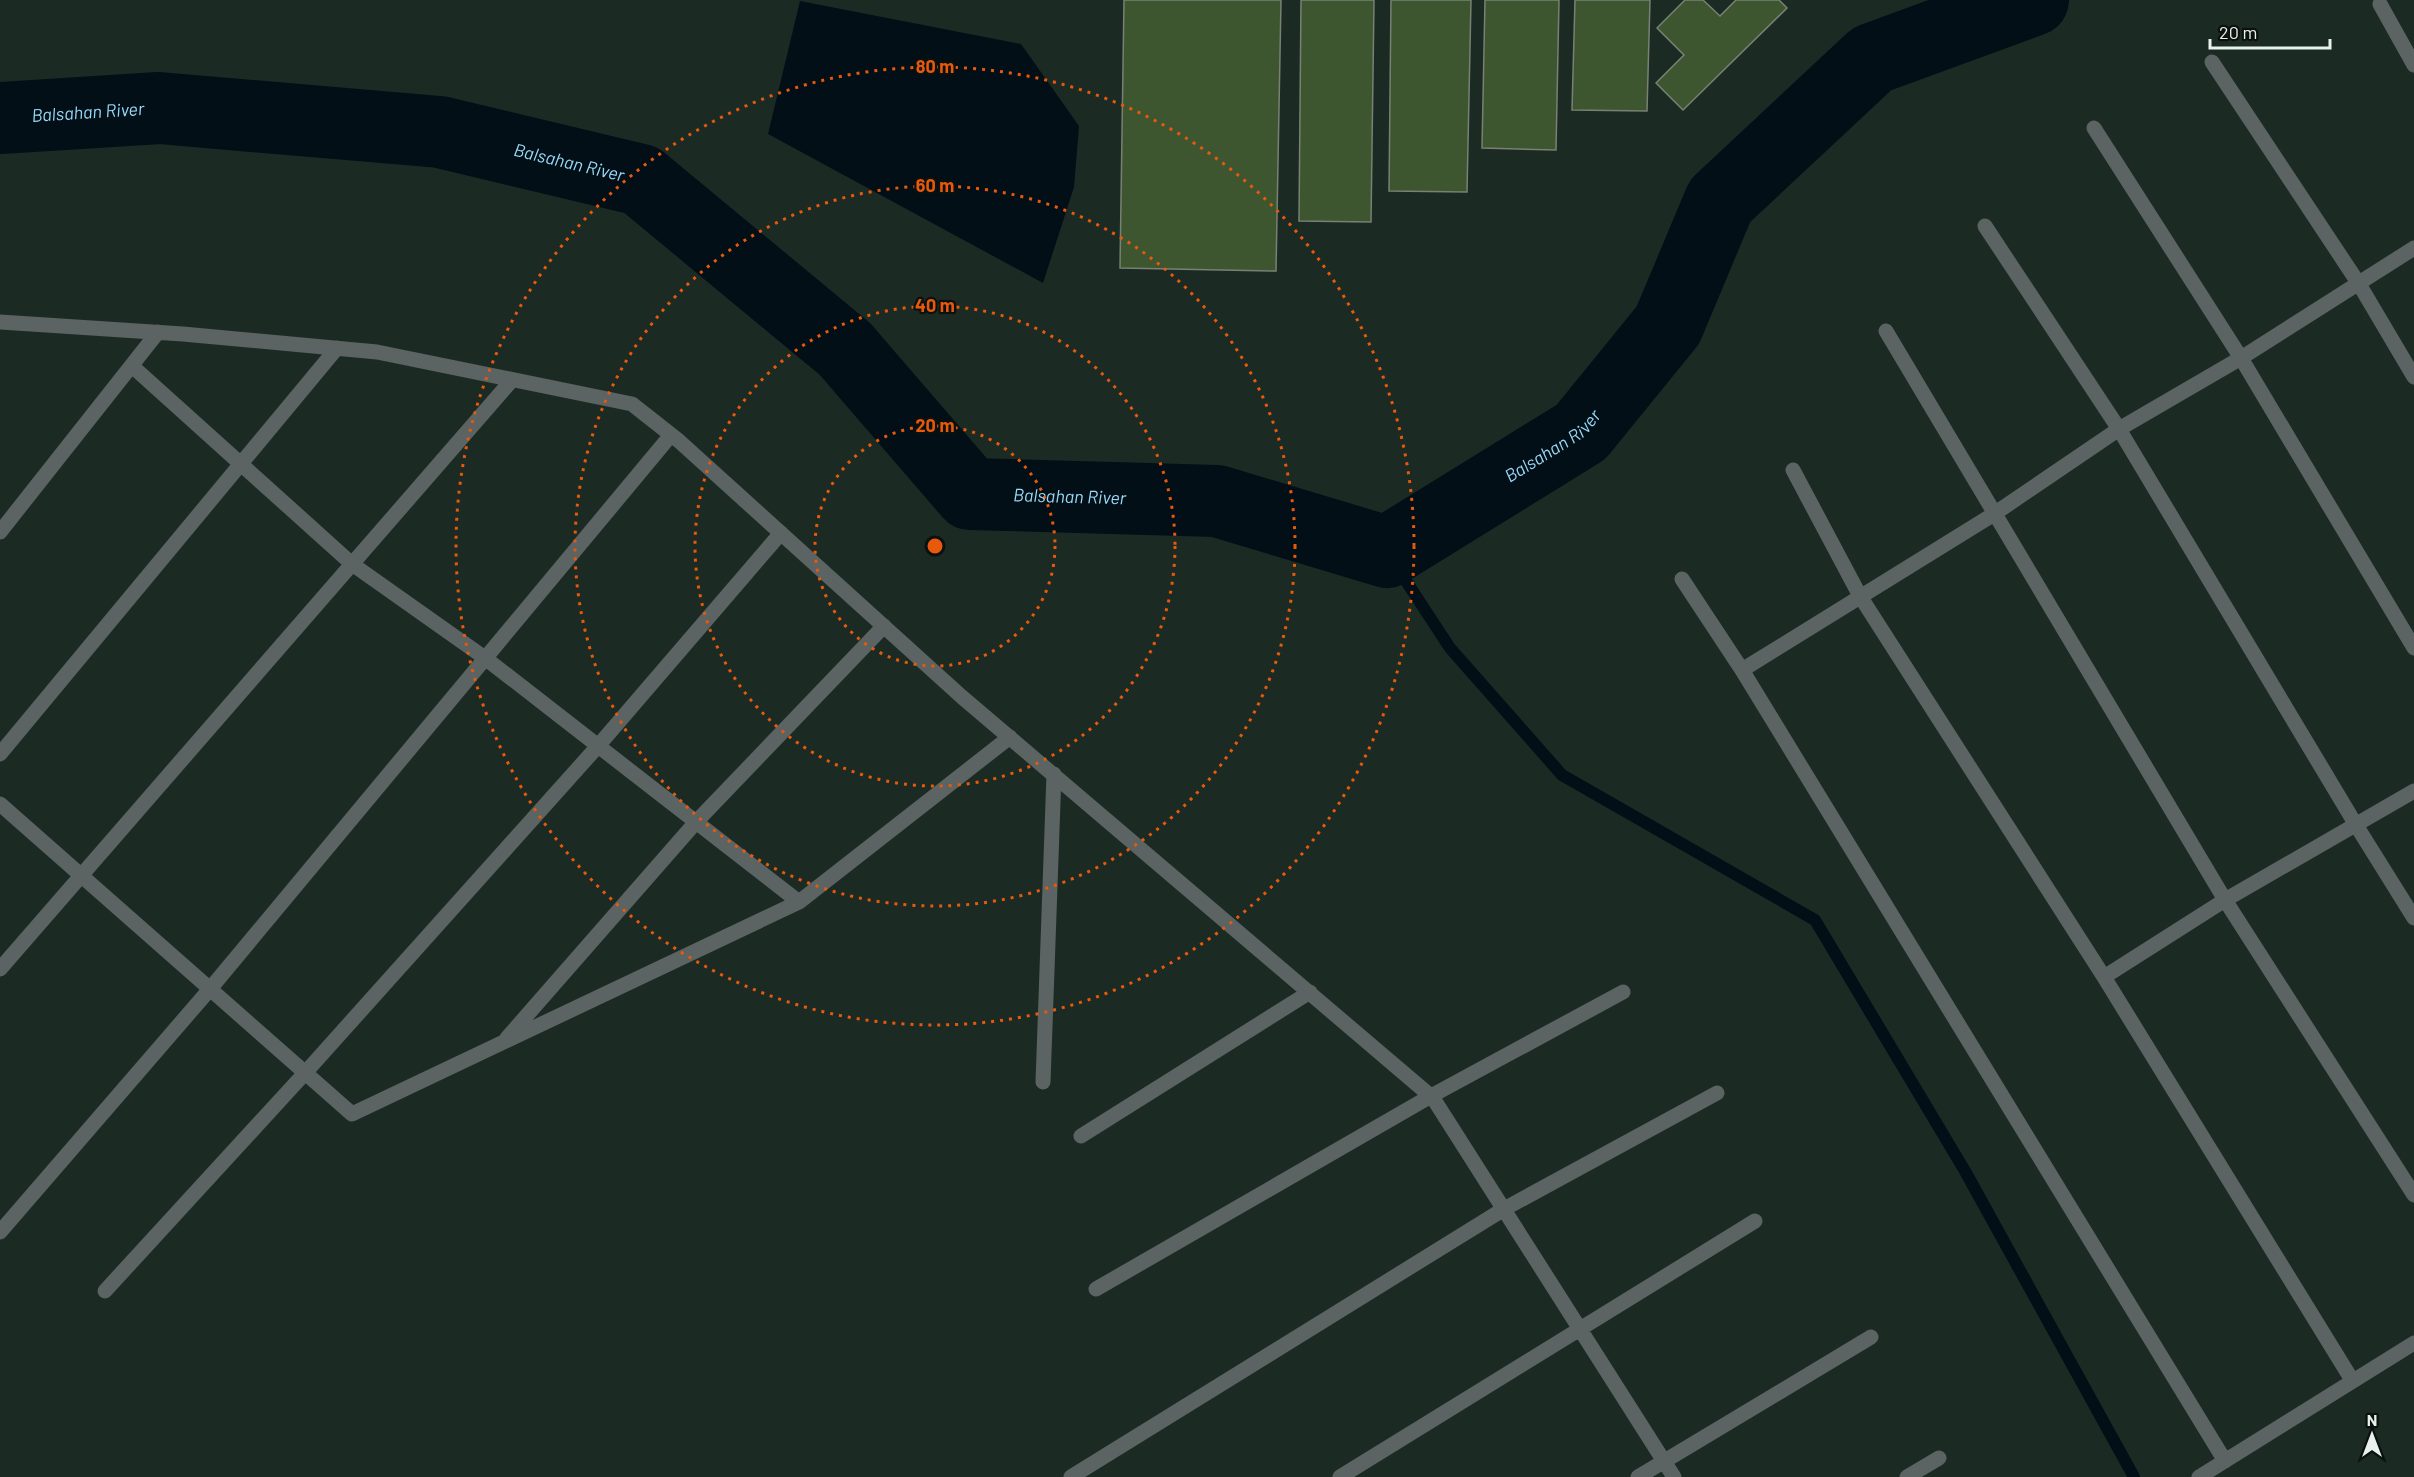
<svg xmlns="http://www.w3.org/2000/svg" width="2414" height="1477" font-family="Barlow,sans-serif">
  <rect width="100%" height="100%" fill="#1c2a24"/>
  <path fill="#020f16" d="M 800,1 L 1021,44 L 1079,126 L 1074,187 L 1043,283 L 768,134 Z"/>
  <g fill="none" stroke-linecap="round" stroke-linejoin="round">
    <path stroke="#020f16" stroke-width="12" d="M 1387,552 L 1450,648 L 1562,775 L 1815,920 L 1965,1171 L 2134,1477"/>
    <path stroke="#020f16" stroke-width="72" id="s1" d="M 0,118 L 159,108 L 440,132 L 641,180 L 845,349 L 970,494 L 1217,501 L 1387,552 L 1581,432 L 1668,325 L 1720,201 L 1872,59 L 2033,0"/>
  </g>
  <path fill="#3e5630" stroke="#788174" stroke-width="1.5" d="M 1124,0 L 1281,0 L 1276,271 L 1120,268 Z
    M 1301,0 L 1374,0 L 1371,222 L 1299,221 Z
    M 1391,0 L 1471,0 L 1467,192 L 1389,191 Z
    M 1485,0 L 1559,0 L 1556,150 L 1482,148 Z
    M 1575,0 L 1650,0 L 1647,111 L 1572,110 Z
    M 1685,0 L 1703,0 L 1720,16 L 1736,0 L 1779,0 L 1787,8 L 1683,110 L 1656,83 L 1684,55 L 1657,28 Z"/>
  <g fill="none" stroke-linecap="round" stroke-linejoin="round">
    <path stroke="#5b6363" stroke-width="15" d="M 2380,4 L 2414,65
      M 2212,62 L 2359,284 L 2414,377
      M 2094,128 L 2241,358 L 2414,648
      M 1985,226 L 2119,429 L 2356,825 L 2414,918
      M 0,322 L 183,334 L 377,352 L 632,404 L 679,441 L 962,697 L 1433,1098 L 1674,1477
      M 1886,331 L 2225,900 L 2414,1195
      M 132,366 L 352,564 L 485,658 L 799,902 L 1010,737
      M 1793,470 L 1860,596 L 2104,977 L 2352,1380
      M 0,532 L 158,332
      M 1682,579 L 1742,670 L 2225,1461
      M 1742,670 L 1994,514 L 2119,429 L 2241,358 L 2414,248
      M 0,754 L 337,348
      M 0,804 L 352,1114 L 799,902
      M 0,969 L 512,380
      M 2104,977 L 2225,900 L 2414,791
      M 507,1038 L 696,822 L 884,626
      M 1043,1082 L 1054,774
      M 1081,1136 L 1310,992
      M 0,1232 L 210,989 L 671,435
      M 1096,1289 L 1431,1096 L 1623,992
      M 105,1291 L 305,1073 L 598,746 L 781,533
      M 1071,1477 L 1504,1209 L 1717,1093
      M 1340,1477 L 1755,1221
      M 1638,1477 L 1871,1337
      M 1907,1477 L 1939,1458
      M 2199,1477 L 2414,1343"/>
  </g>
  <g fill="none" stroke="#e8590c" stroke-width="3" stroke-dasharray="3 6">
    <circle cx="935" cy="546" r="120"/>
    <circle cx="935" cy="546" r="240"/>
    <circle cx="935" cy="546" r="360"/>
    <circle cx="935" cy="546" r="479"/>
  </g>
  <g text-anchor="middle" stroke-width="4.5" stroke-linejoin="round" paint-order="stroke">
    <g font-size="18" font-style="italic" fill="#98d9f7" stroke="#0b110e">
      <text dy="6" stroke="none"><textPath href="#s1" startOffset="88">Balsahan River</textPath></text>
      <text dy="6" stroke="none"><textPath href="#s1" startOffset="574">Balsahan River</textPath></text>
      <text dy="6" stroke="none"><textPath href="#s1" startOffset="1726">Balsahan River</textPath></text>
      <text dy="6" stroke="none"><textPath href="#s1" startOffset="1204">Balsahan River</textPath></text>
    </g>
  </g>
  <circle cx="935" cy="546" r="9" fill="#e8590c" stroke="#0b110e" stroke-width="3"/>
  <g font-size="18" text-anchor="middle" font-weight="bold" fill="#e8590c" stroke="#0b110e" stroke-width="4.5" stroke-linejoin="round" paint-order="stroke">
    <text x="935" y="73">80 m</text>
    <text x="935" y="192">60 m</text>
    <text x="935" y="312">40 m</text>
    <text x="935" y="432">20 m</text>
  </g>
  <g transform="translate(2372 1435)" stroke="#0b110e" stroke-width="4.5" paint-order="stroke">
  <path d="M0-4.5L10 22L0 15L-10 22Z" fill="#e8f1ed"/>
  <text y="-9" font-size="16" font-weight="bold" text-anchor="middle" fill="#e8f1ed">N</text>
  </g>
  <path d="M2210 39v9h120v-9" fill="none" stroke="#e8f1ed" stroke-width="3"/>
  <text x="2219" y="39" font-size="18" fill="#e8f1ed" stroke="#0b110e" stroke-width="4.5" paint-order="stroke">20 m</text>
</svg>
